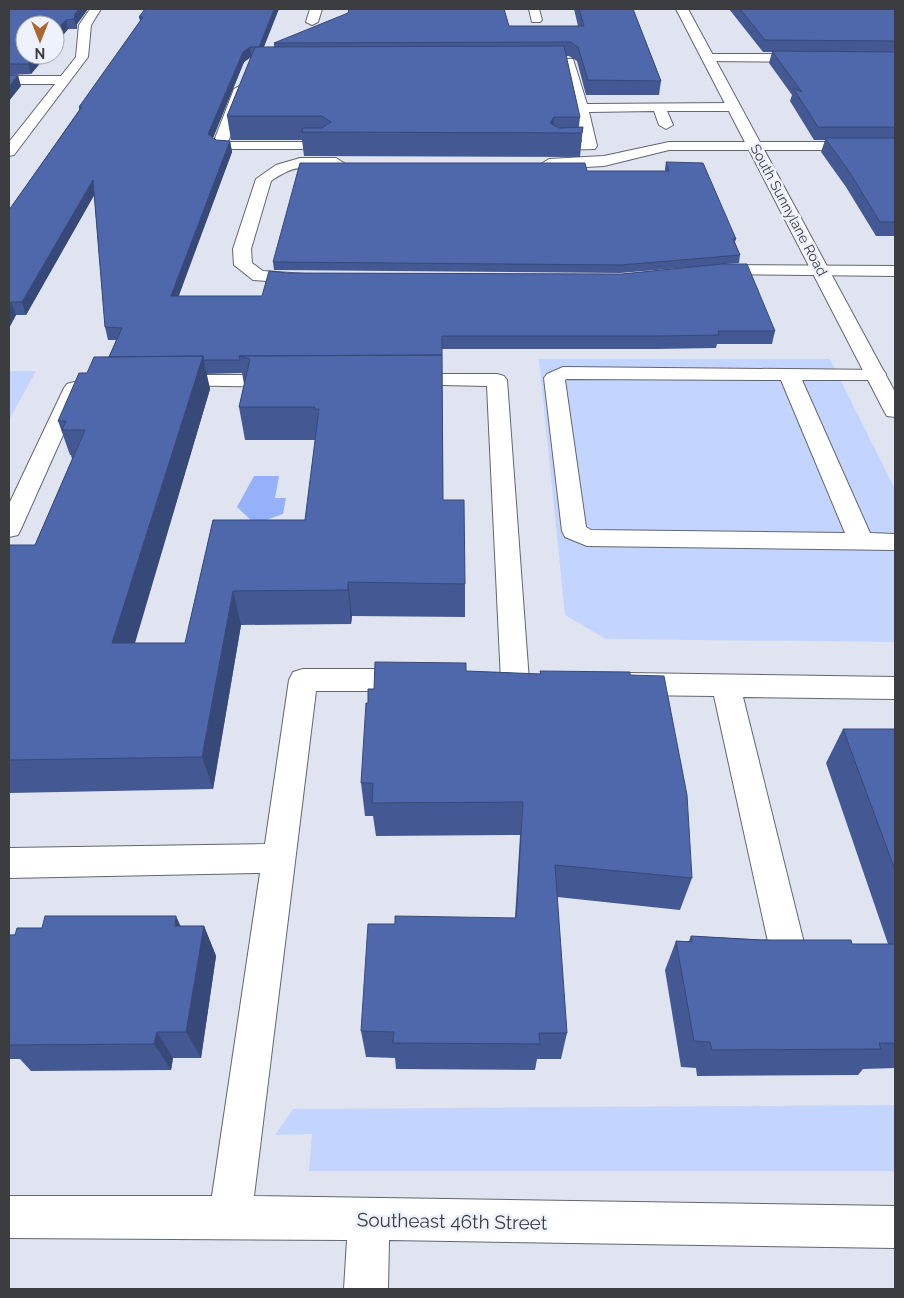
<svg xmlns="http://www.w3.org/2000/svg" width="904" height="1298" font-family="Raleway,sans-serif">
  <rect width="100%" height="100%" fill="#dfe4f0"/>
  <path fill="#c3d5ff" d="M 539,359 L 830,359 L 895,489 L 895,642 L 606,639 L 565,615 Z
    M 9,371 L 36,371 L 9,420 Z
    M 895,1105 L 895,1171 L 309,1171 L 312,1134 L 275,1135 L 293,1109 Z"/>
  <path fill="#94b1f9" d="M 254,476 L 279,476 L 275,498 L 286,498 L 283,514 L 255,524 L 237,507 Z"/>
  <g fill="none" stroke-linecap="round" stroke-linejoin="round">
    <defs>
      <path id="minor" d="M 90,9 L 101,9 L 91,25 L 88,57 L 14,155 L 9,156 L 9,142 L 55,84 L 9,84 L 9,76 L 61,76 L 76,57 L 79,25 Z
        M 310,9 L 322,9 L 318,22 L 312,25 L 306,22 Z
        M 529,9 L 539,9 L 542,20 L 540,22 L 532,22 Z
        M 709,54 L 807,54 L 813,58 L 807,62 L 705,61 L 703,58 L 705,55 Z
        M 531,58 L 573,59 L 587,104 L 734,103 L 741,107 L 734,111 L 667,111 L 673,125 L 666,129 L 659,125 L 654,111 L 589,112 L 597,146 L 595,149 L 557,150 L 550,146 L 552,143 L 582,142 L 564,66 L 527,65 L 525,62 Z
        M 241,85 L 248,89 L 228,142 L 324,142 L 331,146 L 329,149 L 214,149 L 212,146 L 234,89 Z
        M 669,142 L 895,142 L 895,150 L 669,150 L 604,166 L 549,169 L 541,164 L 549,159 L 604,156 Z
        M 300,158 L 336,158 L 344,163 C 336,173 312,166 300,168 C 289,169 280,175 271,181 L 251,249 L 252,263 L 263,271 L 305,274 L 311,275 L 314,279 L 311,283 L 305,284 L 253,280 L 234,265 L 233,249 L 256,179 L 276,165 Z
        M 712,265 L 895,266 L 895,276 L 706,274 L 703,270 L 706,266 Z
        M 563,367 L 883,370 L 886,374 L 883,378 L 876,380 L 802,380 L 870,533 L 895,534 L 895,550 L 587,546 L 565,537 L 562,531 L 544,378 L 547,374 ZM 567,379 L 781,380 L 845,533 L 591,530 L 586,527 L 565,380 Z
        M 406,374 L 497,374 L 504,376 L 507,380 L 529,681 L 525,689 L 515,692 L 505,689 L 501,681 L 487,386 L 399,384 L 396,380 L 399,376 Z
        M 171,375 L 280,375 L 287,377 L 290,381 L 287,385 L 280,387 L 164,385 L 161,381 L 164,377 Z
        M 74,382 L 81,384 L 84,388 L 21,529 L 18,535 L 9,537 L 9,504 L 64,388 L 67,384 Z
        M 303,669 L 411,669 L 421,672 L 425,680 L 421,688 L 411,691 L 316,691 L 254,1196 L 895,1206 L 895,1248 L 389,1240 L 388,1289 L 344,1289 L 347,1240 L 9,1238 L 9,1196 L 212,1196 L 260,873 L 9,878 L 9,848 L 265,844 L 289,680 L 293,672 Z
        M 629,673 L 895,677 L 895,699 L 743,697 L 806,951 L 800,963 L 788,968 L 776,963 L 770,951 L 714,696 L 629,695 L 619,692 L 615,684 L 619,676 Z"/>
      <path id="major" d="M 676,9 L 688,9 L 895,392 L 895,417 L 887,416 L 884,411 Z"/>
    </defs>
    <use href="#minor" stroke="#626670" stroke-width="2"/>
    <use href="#major" stroke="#626670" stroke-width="2"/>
    <use href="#minor" fill="#fff" fill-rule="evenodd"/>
    <use href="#major" fill="#fff" fill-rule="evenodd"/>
  </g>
  <path fill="#445993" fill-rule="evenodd" d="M 9,9 L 88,9 L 77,24 L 77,29 L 68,29 L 55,45 L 55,25 L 47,55 L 31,74 L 9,75 Z
    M 145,9 L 264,47 L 274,47 L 274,43 L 509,26 L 578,26 L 574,9 L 633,9 L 661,81 L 659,95 L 586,95 L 577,61 L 569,56 L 566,56 L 580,117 L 579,127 L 583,127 L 580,157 L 304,156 L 302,140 L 231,140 L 227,116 L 251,57 L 244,62 L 213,138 L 216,140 L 230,141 L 232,152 L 178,296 L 262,296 L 287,273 L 622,274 L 705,266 L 620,273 L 274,270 L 273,262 L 587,171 L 665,171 L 665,169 L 666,162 L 736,239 L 735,242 L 740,255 L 739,263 L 725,264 L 775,331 L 772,344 L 717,344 L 716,348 L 656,349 L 442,349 L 443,500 L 465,584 L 465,617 L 352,616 L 351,624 L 241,625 L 213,789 L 9,793 L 9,545 L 35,545 L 72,459 L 71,455 L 70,455 L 58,421 L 87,373 L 109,357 L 116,340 L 108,340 L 105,327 L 94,195 L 26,315 L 16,315 L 9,328 L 9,210 L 79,110 L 79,107 L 140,21 L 139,17 ZM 242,373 L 244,384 L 239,407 L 245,440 L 315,440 L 305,520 L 213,520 L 185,643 L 134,643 L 210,389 L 206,374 Z
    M 729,9 L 895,9 L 895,236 L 876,236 L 846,187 L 821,152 L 825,140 L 814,140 L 790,101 L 792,95 L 769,63 L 772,52 L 763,52 Z
    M 466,671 L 540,674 L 540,671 L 692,878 L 680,910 L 557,897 L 567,1033 L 561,1059 L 537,1059 L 535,1070 L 396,1069 L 395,1058 L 366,1057 L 361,1031 L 395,924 L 515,918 L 520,835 L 376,836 L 373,816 L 365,816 L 361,783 L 368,703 L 374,689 Z
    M 843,729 L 895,729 L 895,1068 L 863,1069 L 858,1075 L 697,1076 L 696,1068 L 681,1067 L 665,970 L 676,941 L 689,941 L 691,936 L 852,944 L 888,944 L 826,763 Z
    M 181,926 L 204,926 L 216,956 L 201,1058 L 173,1058 L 171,1070 L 31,1071 L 20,1059 L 9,1059 L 9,935 Z"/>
  <path fill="#374978" d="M 79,9 L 88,9 L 77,24 L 77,29 L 74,19 L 75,14 Z
    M 274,9 L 279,9 L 260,57 L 259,47 Z
    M 66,20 L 68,29 L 55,45 L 55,32 Z
    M 250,47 L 251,57 L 244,62 L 210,145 L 208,134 L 243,52 Z
    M 35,55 L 47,55 L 31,74 L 28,64 Z
    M 18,75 L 21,86 L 9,101 L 9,86 Z
    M 554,117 L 553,133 L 550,123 Z
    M 230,141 L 232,152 L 174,309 L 171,296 Z
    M 93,180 L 96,192 L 26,315 L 22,302 Z
    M 11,302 L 16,315 L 9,328 L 9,307 Z
    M 203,356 L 210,389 L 125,677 L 112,643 Z
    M 348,582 L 352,616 L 351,624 L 348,590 Z
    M 233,591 L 241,625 L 213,789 L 202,757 Z
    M 176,916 L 190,947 L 175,926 Z
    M 204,926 L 216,956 L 201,1058 L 186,1032 Z
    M 157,1032 L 173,1058 L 171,1070 L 154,1044 Z"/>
  <path fill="#4f68ab" stroke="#374978" d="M 9,9 L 79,9 L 75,14 L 74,19 L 66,20 L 55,32 L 55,25 L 25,25 L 25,55 L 35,55 L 28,64 L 9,64 Z
    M 145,9 L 274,9 L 259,47 L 250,47 L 243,52 L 208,134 L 216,140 L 230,141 L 171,296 L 262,296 L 269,271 L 287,273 L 622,274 L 722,264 L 747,264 L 775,331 L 718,331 L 719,335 L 658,336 L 442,336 L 442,355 L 239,356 L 240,360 L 204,360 L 203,356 L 109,357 L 122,328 L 105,327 L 93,180 L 22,302 L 11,302 L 9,307 L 9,210 L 82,107 L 79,107 L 143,17 L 139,17 Z
    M 349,9 L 504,9 L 509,26 L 584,26 L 579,9 L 633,9 L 661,81 L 588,80 L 578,47 L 570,42 L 274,43 L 348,13 Z
    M 740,9 L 895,9 L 895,41 L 765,40 Z
    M 564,46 L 580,117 L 554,117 L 550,123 L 559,128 L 583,127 L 582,133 L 302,132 L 303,128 L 322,128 L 331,122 L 322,116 L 227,116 L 255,47 Z
    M 772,51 L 895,52 L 895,127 L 818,127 L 793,88 L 802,92 Z
    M 9,75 L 18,75 L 9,86 Z
    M 825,138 L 895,138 L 895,222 L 880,222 L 850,173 Z
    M 666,162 L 703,163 L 736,239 L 733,239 L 740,255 L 621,265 L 273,262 L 300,163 L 585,163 L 587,171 L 669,171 Z
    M 442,355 L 443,500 L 464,500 L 465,584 L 348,582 L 348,590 L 233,591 L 202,757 L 9,760 L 9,545 L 35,545 L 85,430 L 62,430 L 66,421 L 58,421 L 79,373 L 87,373 L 94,357 L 203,356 L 112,643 L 185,643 L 213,520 L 305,520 L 319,409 L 314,409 L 315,407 L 239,407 L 250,359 L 239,356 Z
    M 375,662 L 466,663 L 466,671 L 541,674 L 540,671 L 630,672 L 630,675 L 664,676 L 687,795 L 692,878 L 555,865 L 567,1033 L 539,1033 L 540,1044 L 393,1043 L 394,1032 L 361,1031 L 368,924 L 395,924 L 395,916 L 516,918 L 523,802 L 372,803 L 373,783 L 361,783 L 366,703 L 368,703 L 368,689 L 374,689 Z
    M 843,729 L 895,729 L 895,870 Z
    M 45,916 L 176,916 L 175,926 L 204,926 L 186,1032 L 157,1032 L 154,1044 L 9,1045 L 9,1037 L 10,1033 L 9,1033 L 9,935 L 15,935 L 17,928 L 42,928 Z
    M 691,936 L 761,940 L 851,940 L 852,944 L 895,944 L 895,1043 L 879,1043 L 881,1049 L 712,1050 L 710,1042 L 694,1041 L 676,941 L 692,942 Z"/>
  <g text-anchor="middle" stroke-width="5" stroke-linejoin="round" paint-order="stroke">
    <g font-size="14" fill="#3b3d41" stroke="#edf2fd">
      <text transform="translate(789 210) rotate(62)" y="5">South Sunnylane Road</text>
    </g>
    <g font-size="19" fill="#3b3d41" stroke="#edf2fd">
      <text transform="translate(452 1221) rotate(1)" y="7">Southeast 46th Street</text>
    </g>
  </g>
  <rect width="904" height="1298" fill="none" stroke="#3b3d41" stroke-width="20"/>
  <g transform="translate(40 40) rotate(180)"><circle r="24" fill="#edf2fd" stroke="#a6aab2"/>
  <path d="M0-4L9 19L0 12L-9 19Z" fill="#aa6934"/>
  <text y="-8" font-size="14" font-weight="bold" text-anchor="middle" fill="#3b3d41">N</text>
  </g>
</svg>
